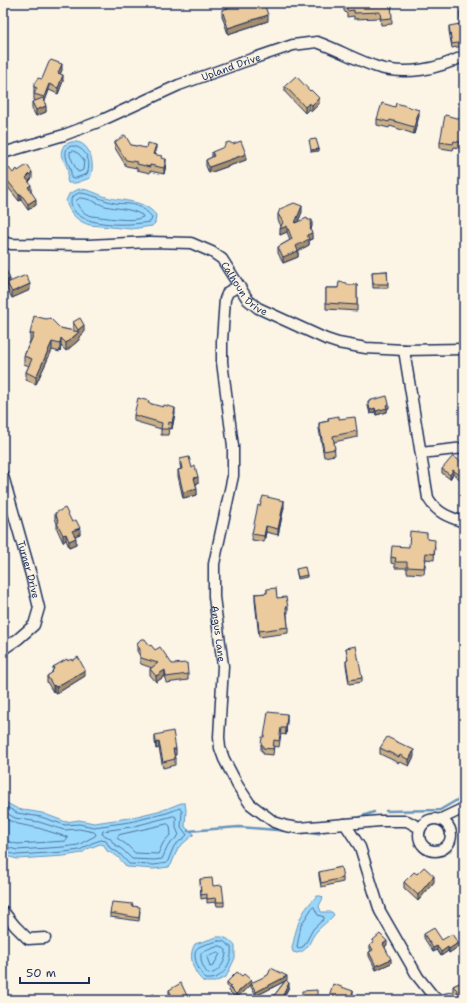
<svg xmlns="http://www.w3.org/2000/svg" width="467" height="1003" font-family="'Shantell Sans',sans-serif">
  <rect width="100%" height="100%" fill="#fcf5e5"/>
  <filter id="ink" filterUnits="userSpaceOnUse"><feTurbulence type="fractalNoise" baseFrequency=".025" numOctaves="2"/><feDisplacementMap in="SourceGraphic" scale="8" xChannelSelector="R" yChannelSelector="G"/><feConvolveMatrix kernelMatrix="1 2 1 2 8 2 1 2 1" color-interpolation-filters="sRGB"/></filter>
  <g filter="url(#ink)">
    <path fill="#9ad8fb" stroke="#6794bc" d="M 71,142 C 90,139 96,164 90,178 L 76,183 L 68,183 C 66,178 68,178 68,173 C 68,161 56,159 64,145 Z
      M 79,189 C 89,189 97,194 106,197 C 124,202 143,199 156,215 L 155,223 L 152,226 L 131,229 L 90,225 C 78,222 69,213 66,201 L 69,194 Z
      M 3,801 L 18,809 L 42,813 L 66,822 L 79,820 L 94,823 L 129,818 L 166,809 L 181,803 L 185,803 L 186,810 L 185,827 L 194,834 L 178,848 L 171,865 L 169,867 L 154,869 L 127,867 L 117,856 L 107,851 L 104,845 L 100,844 L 87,849 L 82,853 L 64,856 L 17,859 L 3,855 Z
      M 317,896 L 321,896 L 323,898 L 319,906 L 321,912 L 332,912 L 334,915 C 329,921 322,925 317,931 C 309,939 310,951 297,953 L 293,952 L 292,948 C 297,926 299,913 317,896 Z
      M 217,937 C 225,936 230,940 235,946 L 235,958 L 226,977 L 215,982 L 204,982 C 194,974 187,956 195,944 Z"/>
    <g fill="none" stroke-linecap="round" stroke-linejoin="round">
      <path stroke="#4e739d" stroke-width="1" d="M 72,146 C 86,147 92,162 87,174 L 73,179 L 71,178 C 73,166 62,159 67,148 Z
        M 74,151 L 79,154 L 84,160 L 83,170 L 79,172 L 77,171 L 70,156 L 70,152 Z
        M 79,193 C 91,193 103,201 115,203 C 122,204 130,203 137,206 C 143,208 148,212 152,217 L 151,221 L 150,222 C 131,225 84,228 73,209 C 71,204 70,201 72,197 Z
        M 80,198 C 89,198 96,203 105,206 C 117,209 130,208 142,215 L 143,217 C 133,223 104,217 91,216 C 84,214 78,208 76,201 Z
        M 3,805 L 17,813 L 41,817 L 65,825 L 79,824 L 94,827 L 130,822 L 167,813 L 180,808 L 182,811 L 181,827 L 187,835 L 174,846 L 167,863 L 154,865 L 129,864 L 119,853 L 110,848 L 106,841 L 101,840 L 92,843 L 80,850 L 64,852 L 17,855 L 3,851
        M 3,811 L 15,818 L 39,822 L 64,830 L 79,829 L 94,832 L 96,834 L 95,836 L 78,845 L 63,847 L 17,850 L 3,846
        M 174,816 L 176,817 L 176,828 L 179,835 L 168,846 L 162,859 L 154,860 L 132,859 L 123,850 L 114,844 L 110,838 L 102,834 L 103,831 L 131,827 Z
        M 3,818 L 18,824 L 38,828 L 67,837 L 68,838 L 66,841 L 17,844 L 3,840
        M 168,824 L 170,826 L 171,834 L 163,843 L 158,854 L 135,853 L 127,845 L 117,838 L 119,835 Z
        M 314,907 L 318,915 L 324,917 L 324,919 L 313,929 L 304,946 L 298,949 L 297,947 L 301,925 L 312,908 Z
        M 218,941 L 223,941 L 231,947 C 233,962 223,981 206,979 C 200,974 189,952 199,947 C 204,944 212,943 218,941 Z
        M 219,946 L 221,946 L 226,950 C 227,960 219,974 208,974 C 203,968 200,961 201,953 Z
        M 218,953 L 220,954 L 213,966 L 210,967 L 207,957 Z"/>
      <path stroke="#6794bc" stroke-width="2.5" d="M 386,811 L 440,810 L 464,796
        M 357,818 L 374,812
        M 188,831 L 239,827 L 289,831
        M 302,832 L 317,834 L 326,830"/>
      <defs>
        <g id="minor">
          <path id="s1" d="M 3,153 L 64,135 L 98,122 L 179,85 L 243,62 L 293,45 L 317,42 C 337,49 356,60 377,67 C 406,76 438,69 464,56"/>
          <path id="s2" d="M 3,242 L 11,244 L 88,245 L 150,242 L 191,243 L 212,252 L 222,259 L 248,300 L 258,308 L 326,339 L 338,343 L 366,348 L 404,350 L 464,349"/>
          <path id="s3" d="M 239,286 L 228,292 L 225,299 L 222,341 L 222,362 L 233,446 L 233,476 L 214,564 L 214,597 L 223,666 L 219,737 L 220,748 L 224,759 L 238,786 L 250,804 L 274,822 L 286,826 L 299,828 L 380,821 L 407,821 L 420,828"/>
          <path d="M 404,350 L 428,498 C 437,513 448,517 464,522"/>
          <path d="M 421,453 L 464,448"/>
          <path id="s4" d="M 3,476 L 31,575 L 39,608 L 34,625 L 18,639 L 3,649"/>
          <circle cx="435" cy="835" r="16"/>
          <path d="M 441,819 L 464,808"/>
          <path d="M 345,824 L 360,847 L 380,911 L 418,977 L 434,997 L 440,1000"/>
          <path d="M 3,911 L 15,926 L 28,939 L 45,938"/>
          <path d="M 442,1000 L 451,998"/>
        </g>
      </defs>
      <use href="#minor" stroke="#1b2f5e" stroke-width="13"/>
      <use href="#minor" stroke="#fcf5e5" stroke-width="10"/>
    </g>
    <path fill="#caaf87" stroke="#1b2f5e" d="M 133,3 L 142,3 L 142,5 L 133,5 Z
      M 391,3 L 392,24 L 381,25 L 380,18 L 354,19 L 354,16 L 347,17 L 347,14 L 344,11 L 344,5 Z
      M 461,3 L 464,3 L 464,27 L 462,27 L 460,18 L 460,12 L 462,9 Z
      M 222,10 L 268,21 L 228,34 L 222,16 Z
      M 449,26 L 463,42 L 463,46 L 452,48 L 449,31 Z
      M 62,70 L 60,74 L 63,81 L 58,94 L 49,90 L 45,101 L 46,112 L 36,116 L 32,109 L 32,102 L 36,101 L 34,100 L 34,84 L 42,79 Z
      M 285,86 L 310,91 L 319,104 L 312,111 L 309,109 L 305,113 L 285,92 Z
      M 395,107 L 419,116 L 414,134 L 390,126 L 389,128 L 377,125 L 377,119 Z
      M 464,120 L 464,149 L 454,147 L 453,150 L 440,148 L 440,142 Z
      M 115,142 L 131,145 L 156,151 L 155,155 L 162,158 L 166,165 L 164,174 L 150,171 L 150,173 L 137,170 L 137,168 L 126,166 L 115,148 Z
      M 212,152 L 246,160 L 209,173 L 206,166 L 206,160 L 212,157 Z
      M 18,171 L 32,178 L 29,182 L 31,191 L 36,205 L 28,210 L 21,200 L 19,201 L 3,181 L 3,172 L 13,173 Z
      M 302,212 L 298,222 L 312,226 L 311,229 L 312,239 L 309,240 L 309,245 L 298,251 L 298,257 L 283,263 L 278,253 L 278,247 L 290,240 L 287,232 L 280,235 L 281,226 L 278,220 L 278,214 Z
      M 3,269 L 10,282 L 30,290 L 12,298 L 7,289 L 7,286 L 3,288 Z
      M 387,271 L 388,288 L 373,288 L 372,272 Z
      M 347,285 L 357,285 L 357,311 L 326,309 L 326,288 L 338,288 Z
      M 73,322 L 84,333 L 79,337 L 79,340 L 66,351 L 61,346 L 60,352 L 52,350 L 36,384 L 26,380 L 26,372 L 29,366 L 24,364 L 24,356 L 30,341 L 30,334 L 60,328 L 73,331 Z
      M 368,401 L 389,408 L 387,409 L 387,412 L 376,415 L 375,412 L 370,414 L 368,406 Z
      M 149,403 L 175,413 L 172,429 L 169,428 L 168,435 L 161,435 L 161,429 L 134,421 L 134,415 Z
      M 328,418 L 339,419 L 357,431 L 357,437 L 334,442 L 335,455 L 324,457 L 319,429 L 319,423 L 328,421 Z
      M 180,459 L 192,468 L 198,483 L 196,484 L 197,495 L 183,498 L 178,476 L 178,470 L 181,469 L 180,465 Z
      M 464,464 L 461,480 L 453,474 L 450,479 L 442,473 L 442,469 Z
      M 260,506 L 284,507 L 278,535 L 266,532 L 264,542 L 252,540 L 252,534 Z
      M 55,513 L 72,522 L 80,534 L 75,536 L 76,544 L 69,547 L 66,540 L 63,542 L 57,529 L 57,523 L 55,519 Z
      M 427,539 L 435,546 L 434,560 L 426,559 L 424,574 L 407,573 L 407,568 L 395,568 L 395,564 L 391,563 L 391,557 L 409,547 Z
      M 296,569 L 307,575 L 307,577 L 298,579 Z
      M 267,589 L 288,607 L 288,613 L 287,613 L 288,627 L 288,633 L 259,637 L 255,601 L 255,594 L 267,593 Z
      M 137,645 L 150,646 L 172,664 L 188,674 L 188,680 L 166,683 L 165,676 L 156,682 L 150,675 L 150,669 L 152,668 L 141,664 L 140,662 L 140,656 L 137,651 Z
      M 346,648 L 362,678 L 362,682 L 349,684 L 346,665 L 346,661 L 348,660 Z
      M 68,661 L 85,676 L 56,694 L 54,691 L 53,692 L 47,682 L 47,676 L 52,673 L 52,671 L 53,670 L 53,667 Z
      M 287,720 L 286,735 L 281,734 L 279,747 L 274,746 L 273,755 L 263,754 L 263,751 L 261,751 L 261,745 L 264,737 Z
      M 155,735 L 176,755 L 174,755 L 175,759 L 175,765 L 163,768 L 159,748 L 156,749 L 155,741 Z
      M 380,748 L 414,756 L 409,766 L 400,762 L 399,763 L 380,754 Z
      M 319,872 L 343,878 L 343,882 L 321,887 L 319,876 Z
      M 417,874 L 434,882 L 418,901 L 404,888 L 404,882 Z
      M 200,879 L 213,886 L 224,902 L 224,906 L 217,906 L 216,902 L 207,903 L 207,898 L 201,899 Z
      M 133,906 L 140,911 L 139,921 L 110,917 L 110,913 Z
      M 424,934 L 442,940 L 458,947 L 449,953 L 448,951 L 441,956 L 437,950 L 433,952 L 424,938 Z
      M 373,940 L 387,945 L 385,947 L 391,963 L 376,970 L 369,956 L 369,952 L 371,951 L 370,949 L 370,945 L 373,943 Z
      M 287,980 L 286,981 L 289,987 L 284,997 L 353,995 L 351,1000 L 270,1000 L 270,998 L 273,997 L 285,981 L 256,996 L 251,987 L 251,983 Z
      M 464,981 L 464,1000 L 457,1000 L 457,996 L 453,992 L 453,986 Z
      M 227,982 L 251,985 L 236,998 L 229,991 L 229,989 L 227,986 Z
      M 169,990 L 189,1000 L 172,1000 L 169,994 Z"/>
    <path fill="#a48e6e" stroke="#1b2f5e" d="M 268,15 L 268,21 L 228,34 L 228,28 Z
      M 62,64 L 62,70 L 58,79 L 58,73 Z
      M 63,75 L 63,81 L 58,94 L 58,88 Z
      M 49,84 L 49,90 L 44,103 L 44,97 Z
      M 319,98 L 319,104 L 312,111 L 312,105 Z
      M 309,103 L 309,109 L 305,113 L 305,107 Z
      M 46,106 L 46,112 L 36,116 L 36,110 Z
      M 419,110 L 419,116 L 414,134 L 414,127 Z
      M 156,145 L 156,151 L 153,160 L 153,154 Z
      M 319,149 L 319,151 L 311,152 L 311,150 Z
      M 246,154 L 246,160 L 209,173 L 209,167 Z
      M 166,159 L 166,165 L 164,174 L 164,168 Z
      M 32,172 L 32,178 L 26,184 L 26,178 Z
      M 31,185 L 31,191 L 28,193 L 28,187 Z
      M 21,194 L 21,200 L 19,201 L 19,195 Z
      M 36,199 L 36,205 L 28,210 L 28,204 Z
      M 302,206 L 302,212 L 295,229 L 295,223 Z
      M 312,220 L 312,226 L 311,229 L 311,233 L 312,233 L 312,239 L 309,240 L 309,245 L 298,251 L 298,257 L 283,263 L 283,257 L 307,235 L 310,225 Z
      M 287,226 L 287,232 L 280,235 L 280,229 Z
      M 10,279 L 10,285 L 7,283 L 7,286 L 3,288 L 3,282 Z
      M 30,284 L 30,290 L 12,298 L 12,292 Z
      M 84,325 L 84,333 L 79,337 L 79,340 L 66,351 L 66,343 L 78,333 L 78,330 Z
      M 61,338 L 61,346 L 60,352 L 60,344 Z
      M 52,342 L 52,350 L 36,384 L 36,377 Z
      M 389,404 L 389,408 L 387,409 L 387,412 L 376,415 L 376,411 L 386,405 Z
      M 175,408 L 175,413 L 172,429 L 172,423 Z
      M 375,408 L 375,412 L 370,414 L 370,410 Z
      M 453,470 L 453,474 L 450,479 L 450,475 Z
      M 464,471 L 464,476 L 461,480 L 461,476 Z
      M 198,477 L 198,483 L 194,484 L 194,478 Z
      M 197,489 L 197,495 L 183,498 L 183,492 Z
      M 284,501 L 284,507 L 278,535 L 278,529 Z
      M 266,526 L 266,532 L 264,542 L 264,536 Z
      M 80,528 L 80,534 L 72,537 L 72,531 Z
      M 66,534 L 66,540 L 63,542 L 63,535 Z
      M 76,538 L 76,544 L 69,547 L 69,541 Z
      M 85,670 L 85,676 L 56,694 L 56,687 Z
      M 165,670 L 165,676 L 156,682 L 156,676 Z
      M 54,685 L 54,691 L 53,692 L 53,686 Z
      M 287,714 L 287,720 L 286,735 L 286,728 Z
      M 159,742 L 159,748 L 156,749 L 156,743 Z
      M 173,749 L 176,749 L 176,755 L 173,755 Z
      M 414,750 L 414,756 L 409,766 L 409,760 Z
      M 434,876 L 434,882 L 418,901 L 418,895 Z
      M 387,941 L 387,945 L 383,948 L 383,944 Z
      M 458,943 L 458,947 L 449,953 L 449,949 Z
      M 437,946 L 437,950 L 433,952 L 433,948 Z
      M 448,947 L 448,951 L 441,956 L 441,952 Z
      M 391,959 L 391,963 L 376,970 L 376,966 Z
      M 287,976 L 287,980 L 256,996 L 256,992 Z
      M 251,980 L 251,985 L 236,998 L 236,994 Z
      M 289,983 L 289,987 L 282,1000 L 282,997 Z
      M 353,991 L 353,995 L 351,1000 L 350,1000 Z
      M 464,995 L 464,1000 L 458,1000 L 458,997 Z"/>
    <path fill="#ebcb9d" stroke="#1b2f5e" d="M 242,3 L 264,3 L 268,15 L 228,28 L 222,10 Z
      M 345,3 L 391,3 L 392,18 L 381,19 L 380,12 L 354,13 L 354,10 L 347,11 L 347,8 L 344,5 Z
      M 462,3 L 464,3 L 464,21 L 462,21 L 460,12 L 463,8 Z
      M 460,24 L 463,42 L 452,44 L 449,26 Z
      M 51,60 L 62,64 L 58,73 L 63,75 L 58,88 L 49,84 L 44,97 L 34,94 L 37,88 L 34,87 L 34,84 L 38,78 L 42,79 L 49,62 Z
      M 296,76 L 310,91 L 311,90 L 319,98 L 312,105 L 309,103 L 305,107 L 285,86 Z
      M 43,98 L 46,106 L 36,110 L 32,102 Z
      M 382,103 L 395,107 L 396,103 L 419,110 L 414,127 L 390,120 L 389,122 L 377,119 Z
      M 445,115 L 464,120 L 464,143 L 454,141 L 453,144 L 440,142 Z
      M 125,135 L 131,145 L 146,148 L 147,143 L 156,145 L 153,154 L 162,156 L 161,158 L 166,159 L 164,168 L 150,165 L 150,167 L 137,164 L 137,162 L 126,160 L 115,142 Z
      M 316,139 L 319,149 L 311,150 L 309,140 Z
      M 241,141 L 246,154 L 209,167 L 206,160 L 214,156 L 212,152 L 224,147 L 226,143 L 229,142 L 233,144 Z
      M 27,165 L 32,172 L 26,178 L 31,185 L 28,187 L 36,199 L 28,204 L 21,194 L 19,195 L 3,175 L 3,172 L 9,168 L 13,173 L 17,169 L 18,171 Z
      M 294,203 L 302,206 L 295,223 L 307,218 L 308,220 L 312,220 L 310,225 L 311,227 L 310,228 L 312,233 L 307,235 L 309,239 L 296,246 L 298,251 L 283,257 L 278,247 L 292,239 L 287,226 L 280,229 L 283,222 L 278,214 L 280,209 Z
      M 5,268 L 10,279 L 3,282 L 3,269 Z
      M 387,271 L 388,284 L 373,284 L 372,272 Z
      M 26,275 L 30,284 L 12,292 L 7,283 Z
      M 339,282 L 347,283 L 347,285 L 357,285 L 357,305 L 326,303 L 326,288 L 338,288 Z
      M 34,316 L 46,319 L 50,318 L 60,328 L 79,332 L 66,343 L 61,338 L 60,344 L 52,342 L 36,377 L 26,372 L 32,359 L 24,356 L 34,334 L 30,334 Z
      M 80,318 L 84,325 L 78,330 L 73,322 Z
      M 387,396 L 389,404 L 386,405 L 387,408 L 376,411 L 375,408 L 370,410 L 368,401 Z
      M 138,398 L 149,401 L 148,403 L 163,407 L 164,405 L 175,408 L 172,423 L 169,422 L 168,429 L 161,429 L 162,423 L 134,415 Z
      M 339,416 L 339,419 L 355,417 L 357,431 L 333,436 L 335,449 L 324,451 L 319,423 L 329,421 L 328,418 Z
      M 453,456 L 464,464 L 464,471 L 461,476 L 453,470 L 450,475 L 442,469 Z
      M 189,457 L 192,468 L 195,466 L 198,477 L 194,478 L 197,489 L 183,492 L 178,470 L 182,469 L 180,459 Z
      M 263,496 L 284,501 L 278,529 L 266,526 L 264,536 L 252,534 L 258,505 L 260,506 Z
      M 65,508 L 72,522 L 76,520 L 80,528 L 72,531 L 76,538 L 69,541 L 66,534 L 63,535 L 57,523 L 59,522 L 55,513 Z
      M 410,531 L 427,533 L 427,539 L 435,540 L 434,554 L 426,553 L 424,568 L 407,567 L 407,562 L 395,562 L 396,558 L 391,557 L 392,546 L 409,547 Z
      M 305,567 L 307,575 L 298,577 L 296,569 Z
      M 276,588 L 277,598 L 286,597 L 288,607 L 286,607 L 288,627 L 259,631 L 255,594 L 267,593 L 267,589 Z
      M 141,639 L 145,639 L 150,646 L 151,645 L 155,650 L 160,647 L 172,664 L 187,663 L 188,674 L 166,677 L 165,670 L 156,676 L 150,669 L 158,663 L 141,658 L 140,656 L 140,649 L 137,645 L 138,642 Z
      M 356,646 L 362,678 L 349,680 L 346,661 L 348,660 L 346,648 Z
      M 78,657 L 85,670 L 56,687 L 54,685 L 53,686 L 47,676 L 53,672 L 52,671 L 54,669 L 53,667 L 67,659 L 68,661 L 71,659 L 72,661 Z
      M 268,712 L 287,714 L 286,728 L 281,728 L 279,741 L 274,740 L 273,749 L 263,748 L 263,745 L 261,745 L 262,737 L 264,737 Z
      M 173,731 L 176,749 L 173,749 L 175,759 L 163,762 L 159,742 L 156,743 L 155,735 Z
      M 387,737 L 414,750 L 409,760 L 400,755 L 399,757 L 380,748 Z
      M 341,867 L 343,878 L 321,883 L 319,872 Z
      M 424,867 L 434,876 L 418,895 L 404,882 L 414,872 L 417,874 Z
      M 212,878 L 213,886 L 222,885 L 224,902 L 217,902 L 216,898 L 207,899 L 207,894 L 201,895 L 200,879 Z
      M 112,902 L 133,904 L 132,906 L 140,907 L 139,918 L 110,913 Z
      M 434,928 L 442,940 L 452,934 L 458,943 L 449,949 L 448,947 L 441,952 L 437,946 L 433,948 L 424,934 Z
      M 380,934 L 387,941 L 383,944 L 391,959 L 376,966 L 369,952 L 373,950 L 370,945 L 374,942 L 373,940 Z
      M 271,968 L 287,976 L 256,992 L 251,983 L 268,975 Z
      M 237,972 L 242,976 L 244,974 L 251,980 L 236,994 L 229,987 L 231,986 L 227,982 Z
      M 286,980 L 289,983 L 282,997 L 302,997 L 302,991 L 317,990 L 317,996 L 329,996 L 333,984 L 353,991 L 350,1000 L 337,1000 L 333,999 L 332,1000 L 274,1000 L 270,998 L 273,997 Z
      M 464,981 L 464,995 L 458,997 L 457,990 L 453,986 Z
      M 181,983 L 189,1000 L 174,1000 L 169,990 Z
      M 154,994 L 157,1000 L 145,1000 L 146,997 Z"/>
  </g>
  <g text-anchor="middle" stroke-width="3" stroke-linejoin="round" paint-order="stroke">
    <g font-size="10" fill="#1b2f5e" stroke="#fcf5e5">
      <text dy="4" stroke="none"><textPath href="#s1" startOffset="244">Upland Drive</textPath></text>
      <text dy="4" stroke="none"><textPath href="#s2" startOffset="261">Calhoun Drive</textPath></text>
      <text dy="4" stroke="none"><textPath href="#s4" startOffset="97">Turner Drive</textPath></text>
      <text dy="4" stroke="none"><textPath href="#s3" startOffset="358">Angus Lane</textPath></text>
    </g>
  </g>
  <rect width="467" height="1003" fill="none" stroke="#fcf5e5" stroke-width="16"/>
  <rect x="8" y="8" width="451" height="987" fill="none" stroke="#1b2f5e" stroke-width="1.5" filter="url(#ink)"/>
  <path d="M20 977v6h69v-6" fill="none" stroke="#1b2f5e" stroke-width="2"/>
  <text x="26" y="977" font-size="12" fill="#1b2f5e" stroke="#fcf5e5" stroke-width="3" paint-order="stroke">50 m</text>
</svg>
